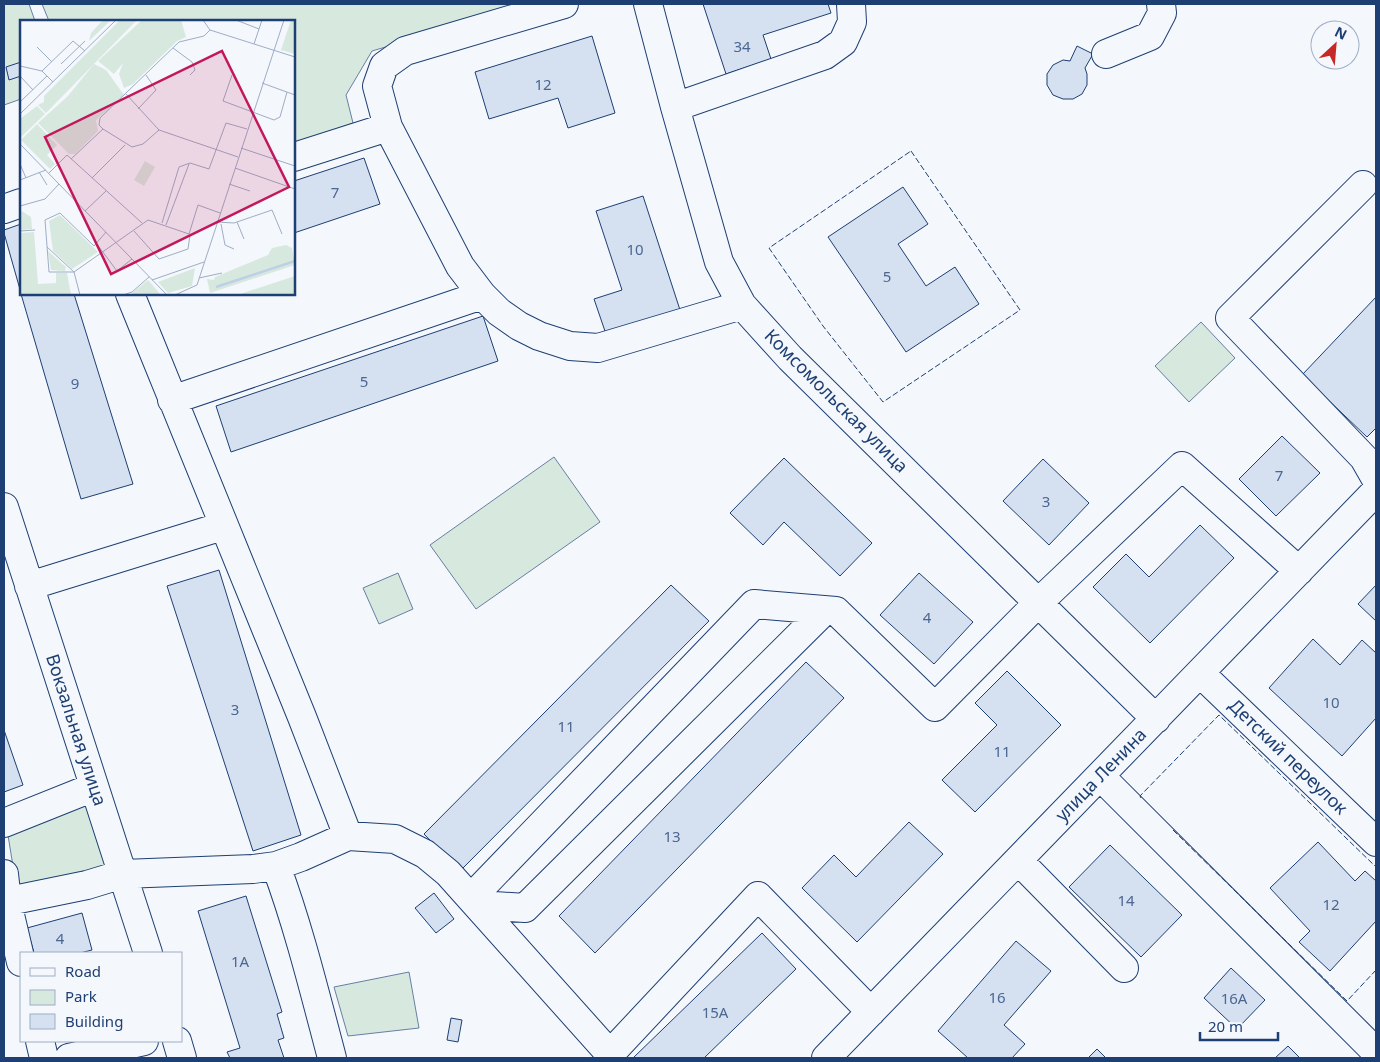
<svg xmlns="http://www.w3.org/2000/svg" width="1380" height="1062" font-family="'Noto Sans',sans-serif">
  <rect width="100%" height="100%" fill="#f4f7fb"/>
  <path fill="#d7e8df" stroke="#687fa3" d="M 4,4 L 29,4 L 35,21 L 21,21 L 21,99 L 4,105 Z
    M 42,4 L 532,4 L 372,51 L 346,95 L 353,123 L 294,144 L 294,21 L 49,21 Z
    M 1201,322 L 1235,358 L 1189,402 L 1155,366 Z
    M 554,457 L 600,522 L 476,609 L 430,545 Z
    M 398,573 L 413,609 L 379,624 L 363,588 Z
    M 89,804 L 107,866 L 17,891 L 7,829 Z
    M 409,972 L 419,1028 L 348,1036 L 334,987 Z"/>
  <path fill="#d5e0f0" stroke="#1d3f73" d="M 703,4 L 828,4 L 831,13 L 763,35 L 771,59 L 726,74 Z
    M 592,36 L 615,113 L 568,128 L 558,98 L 489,119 L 475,72 Z
    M 1077,46 L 1093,54 L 1085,68 L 1087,74 L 1087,85 L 1082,94 L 1073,99 L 1063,99 L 1053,95 L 1047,85 L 1047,74 L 1053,65 L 1063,60 L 1070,61 Z
    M 21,62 L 21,76 L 9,80 L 6,67 Z
    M 364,158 L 380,204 L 294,233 L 294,181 Z
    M 903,187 L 928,224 L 898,244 L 926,286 L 955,267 L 979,304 L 906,352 L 828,237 Z
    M 643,196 L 681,313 L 607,337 L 594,299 L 622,290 L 596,211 Z
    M 21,224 L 21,293 L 4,233 L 4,230 Z
    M 21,294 L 74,294 L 133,484 L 81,499 Z
    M 1376,297 L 1376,428 L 1367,437 L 1302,375 Z
    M 483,316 L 498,361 L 231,452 L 216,406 Z
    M 1282,436 L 1320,473 L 1276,516 L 1239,479 Z
    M 784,458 L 872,543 L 840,576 L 784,522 L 763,545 L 730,513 Z
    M 1043,459 L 1089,503 L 1049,545 L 1003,501 Z
    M 1200,525 L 1234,558 L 1150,643 L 1093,587 L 1126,554 L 1149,577 Z
    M 219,570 L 301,835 L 253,851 L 167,586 Z
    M 919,573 L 973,622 L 934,664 L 880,615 Z
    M 671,585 L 709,621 L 460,871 L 424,834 Z
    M 1376,585 L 1376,621 L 1358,604 Z
    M 1313,639 L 1340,665 L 1362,640 L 1376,653 L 1376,718 L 1342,756 L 1269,688 Z
    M 806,662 L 844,698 L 595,953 L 559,916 Z
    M 1007,671 L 1061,725 L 975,812 L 942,780 L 997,725 L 975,703 Z
    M 4,730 L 23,785 L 4,792 Z
    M 909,822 L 943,854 L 857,942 L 802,888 L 834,855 L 856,877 Z
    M 1318,842 L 1355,881 L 1365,871 L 1376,881 L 1376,921 L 1330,971 L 1299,942 L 1310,931 L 1270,888 Z
    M 1110,845 L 1182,915 L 1141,957 L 1069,887 Z
    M 434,893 L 454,919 L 436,933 L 415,908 Z
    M 246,896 L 282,1012 L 277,1014 L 284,1038 L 278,1040 L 284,1058 L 230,1058 L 227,1052 L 240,1048 L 198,911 Z
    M 82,913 L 92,950 L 80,953 L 34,953 L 27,928 Z
    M 762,933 L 796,969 L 704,1058 L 633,1058 Z
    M 1016,941 L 1051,971 L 1004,1025 L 1025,1044 L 1012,1058 L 968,1058 L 938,1031 Z
    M 1231,968 L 1265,1000 L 1237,1029 L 1204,998 Z
    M 451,1018 L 462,1020 L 458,1042 L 447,1040 Z
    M 1288,1046 L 1300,1058 L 1275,1058 Z
    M 1097,1049 L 1106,1058 L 1088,1058 Z"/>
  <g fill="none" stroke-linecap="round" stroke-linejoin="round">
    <defs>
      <path id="minor" d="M 648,4 L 675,107 L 719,262 L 742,305 L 790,358 L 1156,719
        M 1106,54 L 1150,36 L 1162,13 L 1161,4
        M 675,107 L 825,55 L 843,42 L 852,22 L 851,4
        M 388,127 L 460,266 L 482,295 L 499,312 L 519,326 L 539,336 L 570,346 L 598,348 L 742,305
        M 294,157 L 388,127 L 377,86 L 384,66 L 405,51 L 564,4
        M 1363,185 L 1230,318 L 1364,458 L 1376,479
        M 4,209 L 21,203
        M 130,294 L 302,717 L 348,836
        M 172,400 L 482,295
        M 4,507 L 148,953
        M 29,586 L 223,526
        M 1200,673 L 1376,842
        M 1100,776 L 1376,1052
        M 4,823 L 94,787
        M 1018,860 L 1124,968
        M 276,866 C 299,928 315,994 332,1058
        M 4,874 L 7,902 L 21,962
        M 471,898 L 754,604 L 836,611 L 935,707 L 1038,603 L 1182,466 L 1299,571
        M 4,902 L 87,885 L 123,874 L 253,869 L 276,866 L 301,857 L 348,836 L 395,839 L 425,854 L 448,873 L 610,1054 L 758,896 L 871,1012
        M 491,921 L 494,906 L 525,908 L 824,611
        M 40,1041 L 44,1058
        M 177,1041 L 182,1058
        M 69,1058 L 144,1041
        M 826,1058 L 1376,491"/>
    </defs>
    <use href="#minor" stroke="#1d3f73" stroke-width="30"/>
    <use href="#minor" stroke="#f4f7fb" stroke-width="28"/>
    <path stroke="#1d3f73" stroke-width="1" stroke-dasharray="6 2.5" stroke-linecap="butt" d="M 911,151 L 1020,310 L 883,402 L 823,326 L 769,248 Z
      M 1141,798 L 1140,796 L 1219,715 L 1376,867
      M 1173,830 L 1347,1001 L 1376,970"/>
  </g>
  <g text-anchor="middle" stroke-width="4" stroke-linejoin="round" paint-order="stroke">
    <g font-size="15" fill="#4b6792">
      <text x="742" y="52">34</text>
      <text x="543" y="90">12</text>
      <text x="335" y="198">7</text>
      <text x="635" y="255">10</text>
      <text x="887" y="282">5</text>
      <text x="364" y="387">5</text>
      <text x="75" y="389">9</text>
      <text x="1279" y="481">7</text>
      <text x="1046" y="507">3</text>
      <text x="927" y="623">4</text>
      <text x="1331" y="708">10</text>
      <text x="235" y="715">3</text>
      <text x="566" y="732">11</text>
      <text x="1002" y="757">11</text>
      <text x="672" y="842">13</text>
      <text x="1126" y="906">14</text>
      <text x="1331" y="910">12</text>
      <text x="60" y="944">4</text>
      <text x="240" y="967">1А</text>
      <text x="997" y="1003">16</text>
      <text x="1234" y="1004">16А</text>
      <text x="715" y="1018">15А</text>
    </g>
    <g font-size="18" fill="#1d3f73" stroke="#f4f7fb">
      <text transform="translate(836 401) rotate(45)" y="6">Комсомольская улица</text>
      <text transform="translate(76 730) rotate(72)" y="6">Вокзальная улица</text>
      <text transform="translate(1288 757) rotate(44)" y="6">Детский переулок</text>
      <text transform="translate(1101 775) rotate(-46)" y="6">улица Ленина</text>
    </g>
  </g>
  <g transform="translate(20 20)">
    <rect width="275" height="275" fill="#f4f7fb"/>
    <path d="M 83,0 L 91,0 L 69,21 L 71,13 ZM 100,0 L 117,0 L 26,93 L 18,85 L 24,82 L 24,76 ZM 122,0 L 161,0 L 166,17 L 157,21 L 113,64 L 104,68 L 99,54 L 103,43 L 94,54 L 78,41 ZM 271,0 L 275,0 L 275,34 L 261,30 ZM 74,44 L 86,50 L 104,75 L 76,100 L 78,111 L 55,134 L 49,134 L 18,103 L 48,76 ZM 17,86 L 25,94 L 0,118 L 0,99 ZM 17,104 L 37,125 L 27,135 L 35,144 L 30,149 L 1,120 ZM 125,141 L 135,147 L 124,166 L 114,160 ZM 0,190 L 11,197 L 12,209 L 0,210 ZM 40,195 L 78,232 L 52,249 L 33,231 L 29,201 ZM 14,212 L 18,264 L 36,263 L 36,253 L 47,253 L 51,275 L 0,275 L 0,213 ZM 266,225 L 272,228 L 275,245 L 190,273 L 187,259 L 194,260 L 195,257 L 248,235 L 252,228 ZM 28,231 L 46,247 L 45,251 L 31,250 ZM 175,248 L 172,266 L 148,273 L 138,262 ZM 275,256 L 275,275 L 217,275 ZM 128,260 L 141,275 L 113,275 L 112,273 Z" fill="#d7e8df"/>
    <path fill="none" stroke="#bed0e5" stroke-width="2.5" d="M 196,267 L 275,241"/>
    <path fill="none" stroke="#9eadc5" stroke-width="1" d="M 183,0 L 190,10 L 275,37M 216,0 L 239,9M 234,24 L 242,0M 17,27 L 32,42M 153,28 L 172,42 L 175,50 L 170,55M 41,44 L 65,21M 0,46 L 22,51 L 33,62M 22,51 L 53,21 L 65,31M 212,55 L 203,81 L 254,100 L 260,97 L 267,72M 0,56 L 13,70M 242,63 L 275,75M 106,74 L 139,110 L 218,137M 0,82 L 27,56M 118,89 L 136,70 L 126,55M 0,94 L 96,0M 83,109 L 112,127 L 123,124 L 139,110M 0,124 L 147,275M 221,128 L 275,146M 51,139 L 83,109 L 79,105 L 80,98 L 159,22 L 184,16 L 190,10M 0,144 L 6,158M 215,148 L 275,169M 19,152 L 27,165M 29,153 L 47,135 L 122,203M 72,158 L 105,125M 0,160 L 26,150M 209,164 L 230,171M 0,186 L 25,179 L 39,164M 65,191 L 86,171M 197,202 L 214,203 L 252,190 L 262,214M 217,202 L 224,219M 142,203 L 159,147 L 170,143 L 189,149 L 206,103 L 227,109M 201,204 L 205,225 L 214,229M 146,205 L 169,144M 0,211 L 15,210M 114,211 L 139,239 L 168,229 L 170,215M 86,212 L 74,226 L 40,193 L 25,200 L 29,252 L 54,252 L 128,200 L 169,214 L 178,185 L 200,193M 76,223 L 97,251 L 112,239M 27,227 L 54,252 L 60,275M 179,258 L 202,253M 132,260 L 184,242M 103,275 L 112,272 L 129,257M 155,275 L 177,265 L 264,0"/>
    <path fill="#c2185b" fill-opacity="0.15" stroke="#c2185b" stroke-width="2.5" d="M 202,31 L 269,167 L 91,254 L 25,117 Z"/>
    <rect width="275" height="275" fill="none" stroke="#1d3f73" stroke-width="2.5"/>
  </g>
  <rect width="1380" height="1062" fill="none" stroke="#1d3f73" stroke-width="10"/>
  <rect x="20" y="952" width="162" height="90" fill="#f4f7fb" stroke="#9eadc5"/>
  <rect x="30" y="968" width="25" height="8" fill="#f4f7fb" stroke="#9eadc5"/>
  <text x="65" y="977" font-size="15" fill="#1d3f73">Road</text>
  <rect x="30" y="990" width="25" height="15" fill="#d7e8df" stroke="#9eadc5"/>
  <text x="65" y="1002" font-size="15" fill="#1d3f73">Park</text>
  <rect x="30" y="1014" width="25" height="15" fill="#d5e0f0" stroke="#9eadc5"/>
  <text x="65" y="1027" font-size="15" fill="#1d3f73">Building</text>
  <g transform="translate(1335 45) rotate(26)"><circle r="24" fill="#f4f7fb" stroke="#9eadc5"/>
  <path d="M0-4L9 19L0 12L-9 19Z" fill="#c62828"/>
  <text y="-8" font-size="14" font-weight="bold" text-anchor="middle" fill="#1d3f73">N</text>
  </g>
  <path d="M1200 1032v8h78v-8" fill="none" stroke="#1d3f73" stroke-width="2.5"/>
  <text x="1208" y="1032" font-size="15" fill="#1d3f73" stroke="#f4f7fb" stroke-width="4" paint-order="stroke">20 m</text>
</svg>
